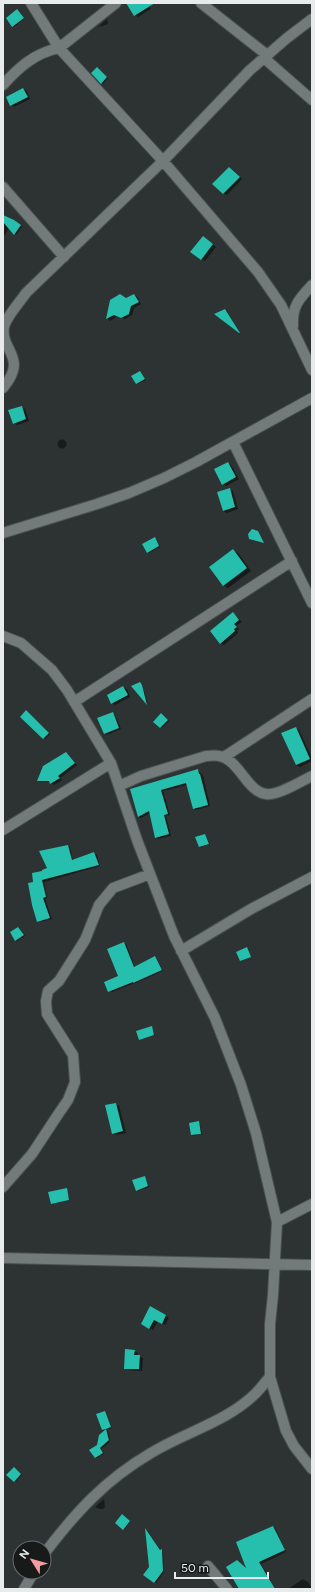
<svg xmlns="http://www.w3.org/2000/svg" width="315" height="1592" font-family="Figtree,sans-serif">
  <rect width="100%" height="100%" fill="#2c3332"/>
  <path fill="#0007" d="M 128,3 L 154,3 L 150,6 L 151,9 L 138,17 L 135,15 Z
    M 18,11 L 24,19 L 14,27 L 13,26 Z
    M 107,19 L 108,24 L 98,27 Z
    M 98,69 L 108,78 L 103,84 L 92,73 Z
    M 23,89 L 27,91 L 30,99 L 14,107 L 11,105 Z
    M 229,168 L 242,179 L 227,195 L 224,193 Z
    M 3,216 L 15,222 L 22,227 L 16,235 L 9,228 L 3,238 Z
    M 206,239 L 216,247 L 205,261 L 192,252 Z
    M 134,295 L 137,297 L 141,304 L 134,308 L 132,315 L 125,319 L 118,316 L 110,321 L 108,319 L 111,300 L 126,299 Z
    M 225,310 L 227,311 L 239,332 L 216,314 Z
    M 140,372 L 146,380 L 138,384 L 137,383 Z
    M 22,407 L 25,409 L 29,421 L 17,425 L 13,423 Z
    M57.5 444a4.5 4.5 0 1 1 9 0a4.5 4.5 0 1 1-9 0Z
    M 228,463 L 231,465 L 239,479 L 226,486 L 223,484 Z
    M 230,490 L 233,491 L 238,509 L 227,513 L 223,511 Z
    M 155,538 L 160,547 L 149,553 L 147,552 Z
    M 233,551 L 238,553 L 251,571 L 228,588 L 223,585 Z
    M 233,613 L 242,622 L 236,626 L 239,629 L 237,631 L 238,633 L 224,645 L 220,643 Z
    M 140,683 L 143,687 L 148,704 L 132,687 Z
    M 123,687 L 127,689 L 130,697 L 115,705 L 112,703 Z
    M 27,712 L 50,734 L 45,739 L 43,738 Z
    M 112,713 L 115,715 L 121,729 L 107,735 L 104,733 Z
    M 162,715 L 169,721 L 162,728 L 154,721 Z
    M 296,728 L 299,730 L 312,758 L 312,761 L 300,767 L 296,765 Z
    M 66,753 L 77,765 L 60,778 L 62,780 L 54,785 L 50,782 L 40,782 L 38,781 Z
    M 198,770 L 203,776 L 210,806 L 196,810 L 193,808 L 187,785 L 163,791 L 170,815 L 166,816 L 171,836 L 158,839 L 156,837 L 150,813 L 141,818 L 139,817 L 131,790 Z
    M 205,835 L 210,844 L 201,847 L 199,847 Z
    M 68,846 L 70,847 L 73,861 L 94,853 L 97,855 L 100,866 L 44,882 L 47,898 L 45,899 L 52,919 L 40,922 L 38,921 L 35,883 L 49,869 L 41,852 Z
    M 19,928 L 25,936 L 17,941 L 16,940 Z
    M 123,943 L 126,944 L 135,967 L 155,958 L 157,959 L 163,971 L 136,983 L 135,983 L 112,992 L 109,991 L 120,977 Z
    M 151,1027 L 155,1035 L 140,1039 Z
    M 116,1104 L 119,1106 L 126,1133 L 116,1135 L 113,1133 Z
    M 199,1122 L 202,1134 L 193,1136 L 192,1135 Z
    M 145,1177 L 149,1187 L 138,1191 L 137,1190 Z
    M 66,1190 L 70,1200 L 52,1204 Z
    M 151,1308 L 169,1318 L 165,1325 L 158,1321 L 153,1330 L 142,1324 Z
    M 134,1351 L 138,1353 L 137,1356 L 143,1358 L 142,1371 L 128,1370 L 125,1368 Z
    M 105,1412 L 112,1428 L 107,1429 L 110,1439 L 109,1443 L 101,1449 L 104,1454 L 97,1458 L 95,1458 L 98,1446 L 105,1431 L 102,1430 Z
    M 15,1469 L 22,1475 L 15,1482 L 14,1481 Z
    M 104,1499 L 105,1507 L 103,1509 L 100,1509 L 95,1507 Z
    M 122,1516 L 130,1522 L 125,1529 L 116,1523 Z
    M 273,1527 L 275,1528 L 286,1552 L 261,1564 L 271,1581 L 259,1589 L 240,1589 L 238,1561 L 248,1570 Z
    M 147,1530 L 161,1551 L 163,1551 L 164,1572 L 156,1583 L 144,1575 L 150,1567 Z
    M 303,1579 L 308,1582 L 312,1589 L 288,1589 Z"/>
  <path fill="#26bead" d="M 126,3 L 155,3 L 134,16 Z
    M 17,9 L 24,18 L 12,27 L 6,18 Z
    M 97,67 L 107,77 L 101,84 L 91,73 Z
    M 23,88 L 28,97 L 10,106 L 6,97 Z
    M 229,167 L 240,177 L 223,194 L 212,184 Z
    M 3,215 L 14,220 L 21,225 L 14,235 L 3,222 Z
    M 203,236 L 213,244 L 201,260 L 190,252 Z
    M 120,294 L 126,298 L 134,294 L 139,302 L 131,306 L 129,314 L 121,318 L 114,315 L 106,319 L 110,300 Z
    M 225,309 L 240,333 L 239,333 L 214,314 Z
    M 140,371 L 145,379 L 136,384 L 131,376 Z
    M 22,406 L 26,419 L 13,424 L 8,410 Z
    M 228,462 L 236,477 L 222,485 L 214,469 Z
    M 230,488 L 235,507 L 223,511 L 217,492 Z
    M 252,529 L 258,531 L 264,543 L 249,539 L 248,534 Z
    M 155,537 L 159,546 L 147,553 L 142,544 Z
    M 233,549 L 247,568 L 223,586 L 209,567 Z
    M 233,612 L 239,620 L 234,624 L 237,627 L 234,629 L 235,631 L 220,644 L 210,631 Z
    M 140,682 L 142,685 L 147,705 L 131,686 Z
    M 123,686 L 128,695 L 111,704 L 107,695 Z
    M 26,710 L 49,733 L 43,739 L 20,717 Z
    M 113,712 L 119,728 L 104,734 L 97,718 Z
    M 161,713 L 168,720 L 160,728 L 153,722 Z
    M 296,727 L 310,759 L 296,765 L 281,733 Z
    M 66,752 L 75,763 L 58,776 L 60,778 L 50,784 L 49,781 L 37,781 L 43,766 Z
    M 198,769 L 199,774 L 200,774 L 208,805 L 193,809 L 186,783 L 161,790 L 168,814 L 164,815 L 169,834 L 155,838 L 149,811 L 138,817 L 130,789 Z
    M 205,834 L 209,844 L 199,847 L 195,837 Z
    M 68,845 L 72,860 L 94,852 L 99,865 L 42,880 L 46,897 L 43,898 L 50,918 L 37,922 L 32,905 L 28,883 L 33,882 L 32,873 L 42,871 L 42,870 L 47,868 L 39,851 Z
    M 18,927 L 24,935 L 15,941 L 10,932 Z
    M 124,942 L 134,967 L 155,956 L 162,970 L 133,983 L 133,982 L 108,992 L 104,982 L 118,976 L 107,949 Z
    M 247,947 L 251,957 L 240,961 L 236,952 Z
    M 152,1026 L 154,1035 L 139,1040 L 136,1031 Z
    M 116,1103 L 123,1131 L 112,1134 L 105,1105 Z
    M 199,1121 L 201,1134 L 191,1135 L 189,1123 Z
    M 145,1176 L 148,1186 L 136,1191 L 132,1180 Z
    M 67,1188 L 69,1200 L 51,1204 L 48,1192 Z
    M 150,1306 L 166,1315 L 162,1324 L 154,1320 L 149,1329 L 141,1324 Z
    M 125,1349 L 135,1350 L 134,1355 L 140,1355 L 139,1369 L 124,1369 Z
    M 105,1411 L 111,1427 L 106,1429 L 109,1440 L 100,1448 L 103,1453 L 95,1458 L 89,1450 L 97,1445 L 99,1435 L 106,1429 L 102,1430 L 96,1414 Z
    M 14,1467 L 21,1474 L 14,1482 L 6,1475 Z
    M 122,1514 L 130,1521 L 123,1530 L 115,1523 Z
    M 273,1526 L 285,1550 L 259,1562 L 275,1589 L 239,1589 L 226,1567 L 237,1560 L 246,1568 L 236,1542 Z
    M 145,1528 L 160,1550 L 162,1549 L 163,1571 L 154,1583 L 143,1575 L 149,1567 Z"/>
  <g fill="none" stroke-linecap="round" stroke-linejoin="round">
    <defs>
      <path id="minor" d="M 31,3 L 59,48 L 163,161 L 258,272 L 281,305 L 312,370
        M 201,3 L 267,55
        M 264,58 L 312,100
        M 3,85 C 19,67 35,53 59,48 L 116,3
        M 3,187 L 64,257
        M 293,326 C 292,306 299,299 312,285
        M 3,388 C 29,357 0,351 4,327 C 6,317 20,302 26,293 L 163,161 L 250,70 L 287,38 L 312,19
        M 233,442 L 312,603
        M 3,533 L 97,504 L 129,493 L 164,478 L 196,462 L 312,398
        M 3,636 L 21,643 L 52,670 L 67,690 L 111,763 L 137,840 L 174,936 L 215,1018 L 241,1085 L 256,1133 L 277,1222 L 273,1295 L 270,1324 L 270,1377 L 286,1431 L 294,1446 L 312,1469
        M 74,702 L 292,561
        M 224,757 L 312,699
        M 119,786 L 141,776 L 206,756 C 210,756 215,755 219,756 C 239,759 247,792 266,794 C 278,796 301,781 312,776
        M 3,830 L 111,763
        M 181,951 L 251,909 L 312,877
        M 3,1187 L 32,1154 L 57,1116 L 68,1100 L 75,1082 L 73,1055 L 47,1014 L 46,1001 L 48,991 L 59,981 L 85,940 L 99,905 L 113,888 L 150,874
        M 277,1222 L 312,1204
        M 3,1258 L 312,1265
        M 44,1554 C 76,1512 105,1480 151,1453 C 185,1432 227,1422 256,1393 C 261,1388 265,1382 270,1377
        M 208,1566 L 227,1589
        M 24,1589 L 34,1572"/>
    </defs>
    <use href="#minor" stroke="#4b5150" stroke-width="12"/>
    <use href="#minor" stroke="#737b7a" stroke-width="10"/>
  </g>
  <rect width="315" height="1592" fill="none" stroke="#e7ebeb" stroke-width="8"/>
  <g transform="translate(32 1560) rotate(307)"><circle r="19" fill="#171a19" stroke="#6a6e6d"/>
  <path d="M0-3L7 15L0 10L-7 15Z" fill="#f49aa0"/>
  <text y="-6" font-size="11" font-weight="bold" text-anchor="middle" fill="#e7ebeb">N</text>
  </g>
  <path d="M175 1572v6h93v-6" fill="none" stroke="#e7ebeb" stroke-width="2"/>
  <text x="181" y="1572" font-size="12" fill="#e7ebeb" stroke="#171a19" stroke-width="3" paint-order="stroke">50 m</text>
</svg>
